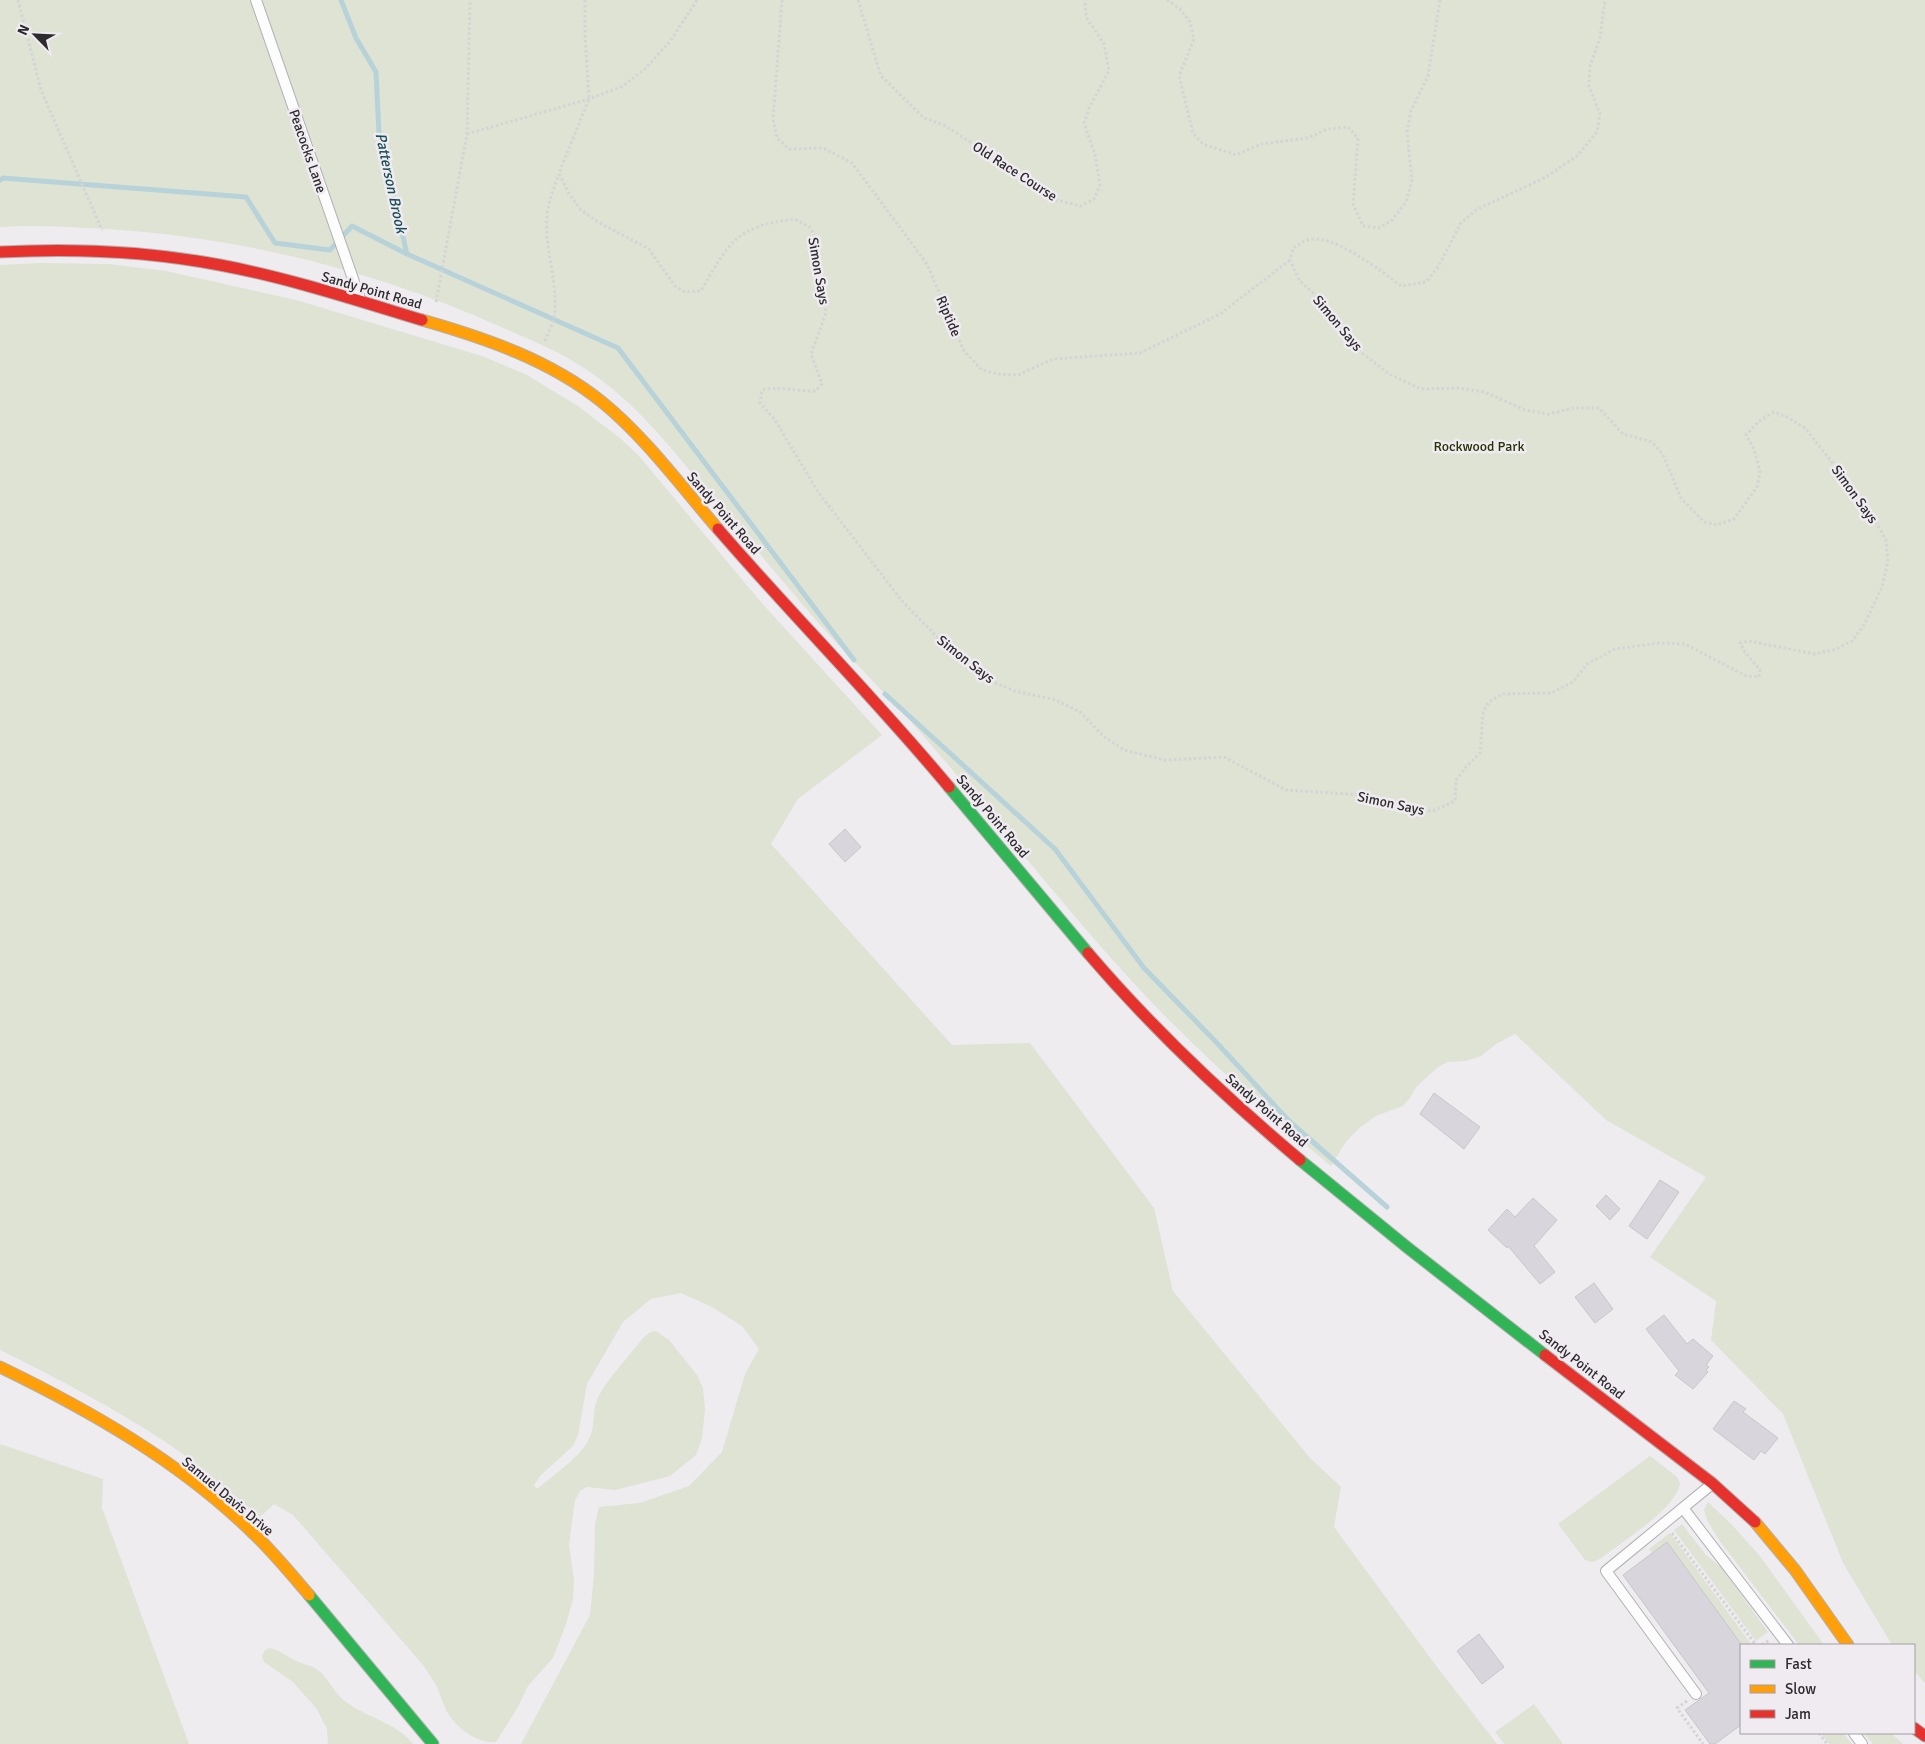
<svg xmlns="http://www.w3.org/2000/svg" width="1925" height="1744" font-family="Signika,sans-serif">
  <rect width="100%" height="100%" fill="#efecf0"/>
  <path fill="#dee3d4" d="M 0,0 L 1925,0 L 1925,1683 L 1914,1671 L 1914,1645 L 1892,1645 L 1843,1563 L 1783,1414 L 1711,1340 L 1716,1301 L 1650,1257 L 1706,1177 L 1606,1120 L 1515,1034 L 1496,1044 L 1481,1056 L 1466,1061 L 1448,1062 L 1438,1067 L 1416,1087 L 1410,1098 L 1403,1106 L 1376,1116 L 1358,1129 L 1345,1143 L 1331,1166 C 1272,1117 1214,1066 1160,1011 C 1075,923 1000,824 920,732 C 886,693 849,658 815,619 C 780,578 745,536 710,495 C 672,449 634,400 584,368 C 557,350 528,339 499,326 C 369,268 228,234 86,228 C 57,226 28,225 0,227 Z
    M 40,263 L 109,264 L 166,271 L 296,300 L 482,356 L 527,375 L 578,406 L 620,438 L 639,456 L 760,601 L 882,735 L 798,799 L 771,844 L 952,1045 L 1030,1043 L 1154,1208 L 1173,1291 L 1310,1458 L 1341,1487 L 1334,1527 L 1434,1663 L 1497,1744 L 521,1744 L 590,1615 L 594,1575 L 595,1524 L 599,1507 L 640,1503 L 689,1486 L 722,1452 L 745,1374 L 759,1349 L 742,1326 L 712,1307 L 681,1293 L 651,1299 L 623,1322 L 587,1384 L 578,1435 L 573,1446 L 540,1476 L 534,1485 L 536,1489 L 541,1486 C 557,1472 581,1457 590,1437 C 595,1425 592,1412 597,1400 C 604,1382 631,1354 643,1338 L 650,1332 L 656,1331 L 669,1340 L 697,1375 L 703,1388 L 705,1409 L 702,1438 L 696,1455 L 670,1476 L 615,1490 L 587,1487 L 580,1491 L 575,1500 L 569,1545 L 574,1580 L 573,1599 L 566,1624 L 553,1658 L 528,1686 L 518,1707 L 496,1742 C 476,1744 454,1726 446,1710 C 442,1702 440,1693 436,1685 C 432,1678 427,1672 423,1665 L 293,1515 L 274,1504 L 260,1517 C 229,1492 200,1465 167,1443 C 114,1408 57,1378 0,1350 L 0,265 Z
    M 0,1444 L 103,1479 L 102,1508 L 189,1744 L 0,1744 Z
    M 1650,1456 L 1677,1477 L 1680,1483 C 1678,1508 1620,1543 1600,1559 L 1592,1562 L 1585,1560 L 1558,1524 Z
    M 1708,1502 L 1732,1525 L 1760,1556 L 1824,1645 L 1799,1645 L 1719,1540 L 1707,1520 L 1704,1510 Z
    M 1682,1524 L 1706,1555 L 1722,1568 L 1768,1632 L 1756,1641 L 1674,1530 Z
    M 1670,1533 L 1751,1644 L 1742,1645 L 1667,1543 L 1652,1553 L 1649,1549 Z
    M 270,1648 C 279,1650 285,1655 294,1660 C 301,1664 312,1665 318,1670 C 329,1679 334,1693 346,1702 C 367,1718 396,1722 413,1744 L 328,1744 L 327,1729 L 316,1708 L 293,1682 L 264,1662 L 262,1656 L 265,1650 Z
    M 1534,1704 L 1563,1744 L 1504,1744 L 1495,1732 Z
    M 1821,1733 L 1843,1733 L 1852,1744 L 1829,1744 Z
    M 1863,1733 L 1891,1733 L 1903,1744 L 1873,1744 Z"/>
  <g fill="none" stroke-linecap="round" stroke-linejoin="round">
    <path stroke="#b8d2d9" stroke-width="5" d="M 341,0 L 356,38 L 376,72 L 379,134 L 407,254
      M 0,180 L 3,178 L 246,197 L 275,243 L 330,250 L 352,226 L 407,254 L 618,348 L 854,660
      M 885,694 L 1055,849 L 1144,968 L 1217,1043 L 1289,1121 L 1387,1207"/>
  </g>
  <path fill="#d8d5dc" stroke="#c7c6c9" d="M 845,829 L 861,847 L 845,862 L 829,844 Z
    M 1434,1093 L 1480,1127 L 1464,1149 L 1420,1114 Z
    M 1660,1180 L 1679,1192 L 1647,1239 L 1629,1226 Z
    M 1606,1195 L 1620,1209 L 1610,1220 L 1596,1206 Z
    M 1533,1198 L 1557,1220 L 1534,1246 L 1555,1272 L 1540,1284 L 1508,1246 L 1507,1248 L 1488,1230 L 1507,1209 L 1515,1217 Z
    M 1594,1283 L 1613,1309 L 1595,1323 L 1575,1297 Z
    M 1664,1315 L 1687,1344 L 1693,1339 L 1713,1356 L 1706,1365 L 1709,1367 L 1706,1370 L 1708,1372 L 1693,1389 L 1675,1375 L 1679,1371 L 1646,1329 Z
    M 1734,1401 L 1746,1409 L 1743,1412 L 1778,1438 L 1765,1454 L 1761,1451 L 1754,1460 L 1713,1429 Z
    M 1667,1542 L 1741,1644 L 1741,1725 L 1715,1744 L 1710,1744 L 1685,1710 L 1709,1693 L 1623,1575 Z
    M 1479,1634 L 1504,1667 L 1482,1684 L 1457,1651 Z"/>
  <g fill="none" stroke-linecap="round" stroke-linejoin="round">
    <defs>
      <path id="lane" d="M 256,0 L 360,299
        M 1683,1508 L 1788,1645
        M 1696,1694 L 1606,1571 L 1712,1484
        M 1854,1733 L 1862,1744"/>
      <path id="fast" d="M 949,787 L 1088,953
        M 1300,1160 L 1408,1248 L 1545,1355
        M 309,1595 L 433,1744"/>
      <path id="slow" d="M 422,320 C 485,338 550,360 602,402 C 645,437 681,486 718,529
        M 0,1367 C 91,1411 180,1462 253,1533 C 273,1552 291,1574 309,1595
        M 1755,1522 L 1795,1570 L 1848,1645"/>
      <path id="jam" d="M 0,252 C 74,248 147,251 220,265 C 289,278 356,300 422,320
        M 718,529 C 793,616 875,698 949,787
        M 1088,953 C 1152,1028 1224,1096 1300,1160
        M 1545,1355 L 1712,1483 L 1755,1522
        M 1914,1728 L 1925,1736"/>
    </defs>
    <use href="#lane" stroke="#b1b0b2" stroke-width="12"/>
    <use href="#fast" stroke="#b1b0b2" stroke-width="13"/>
    <use href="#slow" stroke="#b1b0b2" stroke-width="13"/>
    <use href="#jam" stroke="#b1b0b2" stroke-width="13"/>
    <path stroke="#d5d4d5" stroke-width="3" stroke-dasharray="2.5 2.5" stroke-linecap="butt" d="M 18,0 L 41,90 L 102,230
      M 585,0 L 585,35 L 589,99 L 559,173 L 569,194 L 581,210 L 598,222 L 649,249 L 675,286 L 685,292 L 701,291 C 729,242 736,226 795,219 L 811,228 L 816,240 L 826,313 L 811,354 L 822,384 L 815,391 C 797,391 779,386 762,390 L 760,403 L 775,420 L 818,492 L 902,601 L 942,642 L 986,679 L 1015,691 L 1056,700 L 1080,712 L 1103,736 L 1124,750 L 1165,760 L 1224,757 L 1286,790 L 1362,795 L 1413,810 L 1433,811 L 1455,801 L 1456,780 L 1465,768 L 1480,753 L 1483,712 L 1489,702 L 1502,694 L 1551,693 L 1573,682 L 1587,664 L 1615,649 L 1659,643 L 1685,644 L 1746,676 L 1759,677 L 1760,670 L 1745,652 L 1740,643 L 1749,641 L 1814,654 L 1834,650 L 1852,641 L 1864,625 L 1882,587 L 1888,561 L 1886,541 L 1872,513 L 1805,428 L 1787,417 L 1774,412 L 1759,421 L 1746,435 L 1754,449 L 1760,472 L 1757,487 L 1734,519 L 1717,525 L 1704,522 L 1681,498 L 1663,455 L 1652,442 L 1623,434 L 1599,408 L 1574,408 L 1548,414 L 1525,410 L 1484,392 L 1459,388 L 1421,389 L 1389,374 L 1353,346 L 1325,304 L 1299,280 L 1290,260 L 1293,248 C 1298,245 1302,242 1307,240 C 1332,232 1381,271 1401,286 L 1426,282 L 1438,267 L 1461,223 L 1476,210 L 1546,177 L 1577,156 L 1597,132 L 1600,114 L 1589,86 L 1590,66 L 1600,38 L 1605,0
      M 782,0 L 773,119 L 777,138 L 789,149 L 823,148 L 852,163 L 927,264 L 964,351 L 982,370 L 998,374 L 1018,375 L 1053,359 L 1140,353 L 1220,314 L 1290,260
      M 858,0 L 881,76 L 924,118 L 944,125 L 1032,182 L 1056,200 L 1081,206 L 1094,199 L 1100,185 L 1095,154 L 1084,123 L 1089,108 L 1109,71 L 1104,44 L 1086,17 L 1085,0
      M 1167,0 L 1180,9 L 1190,22 L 1194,39 L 1179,76 L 1193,133 L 1203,144 L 1236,155 L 1261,144 L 1308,138 L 1327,129 L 1348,127 L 1358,138 L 1353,204 L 1363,226 L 1379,228 L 1392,220 L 1406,202 L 1412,180 L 1407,132 L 1411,111 L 1428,76 L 1440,0
      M 467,134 L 589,99 L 623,86 L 646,68 L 671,40 L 697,0
      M 436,302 L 467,134 L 470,0
      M 545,341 C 549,331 554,322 555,311 C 557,279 544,247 547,215 C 549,200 554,187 559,174
      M 1672,1533 L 1756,1645
      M 1762,1645 L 1770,1640
      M 1687,1701 L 1677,1708 L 1703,1744
      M 1819,1733 L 1827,1744"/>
    <use href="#lane" stroke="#fdfcfd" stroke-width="10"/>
    <use href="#fast" stroke="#30b455" stroke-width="11"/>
    <use href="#slow" stroke="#ff9f0a" stroke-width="11"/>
    <use href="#jam" stroke="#e5322d" stroke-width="11"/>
  </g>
  <g text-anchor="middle" stroke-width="5" stroke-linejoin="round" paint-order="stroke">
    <g font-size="14" fill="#2d2b2e" stroke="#f0ebf1">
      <text transform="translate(308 151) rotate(71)" y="5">Peacocks Lane</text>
      <text transform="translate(1015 171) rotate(33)" y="5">Old Race Course</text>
      <text transform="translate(819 271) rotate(80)" y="5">Simon Says</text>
      <text transform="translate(372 290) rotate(16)" y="5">Sandy Point Road</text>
      <text transform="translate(949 316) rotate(67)" y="5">Riptide</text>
      <text transform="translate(1338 323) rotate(50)" y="5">Simon Says</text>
      <text transform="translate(1855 494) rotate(54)" y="5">Simon Says</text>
      <text transform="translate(724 513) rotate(49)" y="5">Sandy Point Road</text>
      <text transform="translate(966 659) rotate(38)" y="5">Simon Says</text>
      <text transform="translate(1391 803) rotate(12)" y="5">Simon Says</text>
      <text transform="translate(993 816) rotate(50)" y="5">Sandy Point Road</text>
      <text transform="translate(1267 1110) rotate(41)" y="5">Sandy Point Road</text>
      <text transform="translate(1582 1364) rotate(38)" y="5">Sandy Point Road</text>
      <text transform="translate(228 1496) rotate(40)" y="5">Samuel Davis Drive</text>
    </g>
    <g font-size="14" fill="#263402" stroke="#f0ebf1">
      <text x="1479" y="451">Rockwood Park</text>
    </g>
    <g font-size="15" font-style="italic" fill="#164d56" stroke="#f0ebf1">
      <text transform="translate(391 183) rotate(78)" y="5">Patterson Brook</text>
    </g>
  </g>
  <rect x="1740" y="1644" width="175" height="90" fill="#f0ebf1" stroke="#a29ea3"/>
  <rect x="1750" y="1660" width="25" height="8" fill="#30b455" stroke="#a29ea3"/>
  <text x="1785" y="1669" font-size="15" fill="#2d2b2e">Fast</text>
  <rect x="1750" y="1685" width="25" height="8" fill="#ff9f0a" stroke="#a29ea3"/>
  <text x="1785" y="1694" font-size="15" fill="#2d2b2e">Slow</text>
  <rect x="1750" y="1710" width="25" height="8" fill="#e5322d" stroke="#a29ea3"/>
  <text x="1785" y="1719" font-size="15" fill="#2d2b2e">Jam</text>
  <g transform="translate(35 35) rotate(294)" stroke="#f0ebf1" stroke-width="4" paint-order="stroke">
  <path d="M0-4L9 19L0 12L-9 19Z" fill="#2d2b2e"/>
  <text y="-8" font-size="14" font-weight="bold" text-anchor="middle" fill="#2d2b2e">N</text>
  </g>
</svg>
